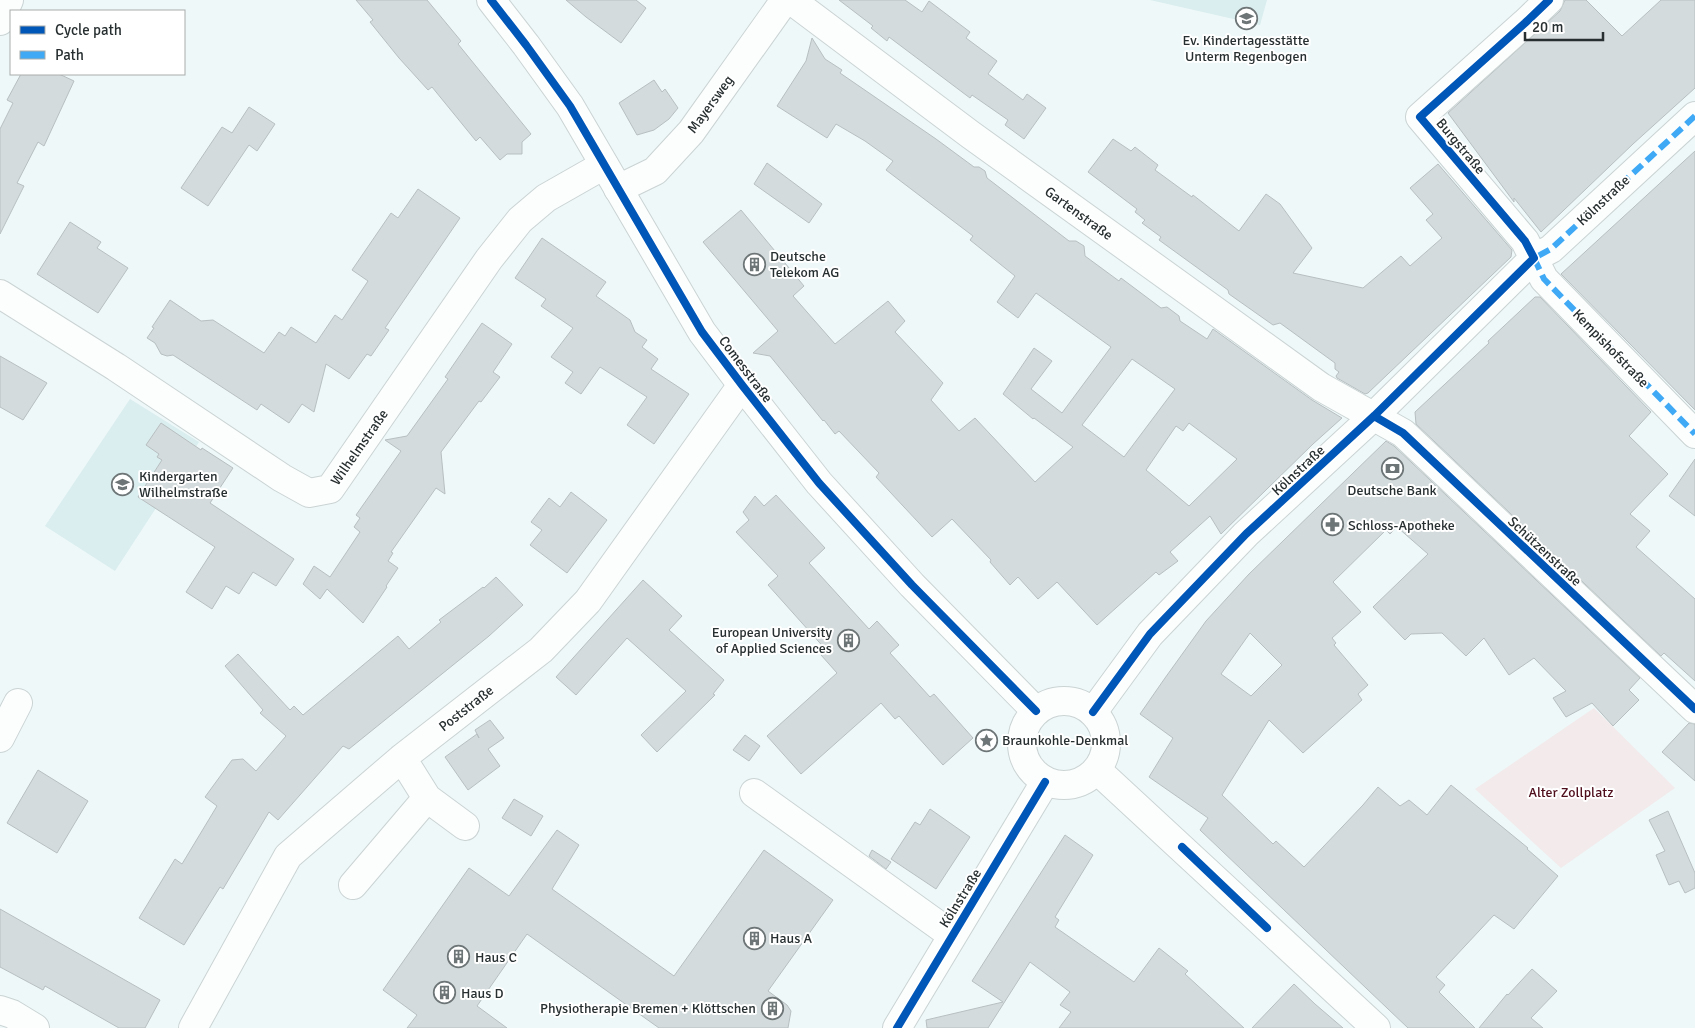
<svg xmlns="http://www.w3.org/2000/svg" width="1695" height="1028" font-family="Signika,sans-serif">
  <rect width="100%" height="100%" fill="#eef8f9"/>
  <path fill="#daedef" d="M 1150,0 L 1267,0 L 1260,25 Z
    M 130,399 L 199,442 L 115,571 L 45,526 Z"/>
  <path fill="#f2eaeb" d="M 1594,708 L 1675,788 L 1561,868 L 1475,789 Z"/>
  <path fill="#d4dbdc" stroke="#b8bfc0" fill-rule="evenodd" d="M 356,0 L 427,0 L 461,41 L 458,44 L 531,134 L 522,142 L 522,154 L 507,154 L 500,160 L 480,137 L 476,141 L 432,87 L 428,90 L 399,58 L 370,22 L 373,20 Z
    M 566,0 L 636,0 L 646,8 L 621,43 L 586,17 Z
    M 839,0 L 905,0 L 922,12 L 929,1 L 970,32 L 966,38 L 997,61 L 988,74 L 1023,100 L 1027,94 L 1046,108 L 1024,139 L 1005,125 L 1008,120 L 972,95 L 970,98 L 889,37 L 887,41 L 871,28 L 873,26 Z
    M 1565,0 L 1586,0 L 1622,36 L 1661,0 L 1695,0 L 1695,88 L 1633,144 L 1541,232 L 1514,198 L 1514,202 L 1448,113 L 1560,11 Z
    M 812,38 L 825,59 L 842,70 L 840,73 L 936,139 L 974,167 L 979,167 L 985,171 L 987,178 L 1069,241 L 1076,241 L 1084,246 L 1085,256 L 1119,281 L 1121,278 L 1161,308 L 1167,307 L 1179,316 L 1180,321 L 1207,339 L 1213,329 L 1312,400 L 1342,418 L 1313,444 L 1221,534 L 1210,516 L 1170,552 L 1178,561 L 1159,575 L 1156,572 L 1097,625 L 1057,582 L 1038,599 L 1018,577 L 1010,585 L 990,562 L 991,560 L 952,519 L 932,537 L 876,477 L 879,473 L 839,431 L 835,434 L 824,420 L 823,421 L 770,356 L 753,353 L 778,331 L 703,242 L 741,210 L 804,286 L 793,296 L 835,344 L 888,301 L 905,321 L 895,332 L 943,383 L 931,400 L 959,431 L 975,418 L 1035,482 L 1073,447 L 1034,418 L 1033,419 L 1003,394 L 1034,348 L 1052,361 L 1031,389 L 1062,413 L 1111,347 L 1036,293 L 1018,318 L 997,302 L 1015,276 L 970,240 L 973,236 L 886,170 L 893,161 L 865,141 L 836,124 L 827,138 L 777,106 L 806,61 ZM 1132,359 L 1175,389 L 1124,457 L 1082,425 ZM 1189,423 L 1237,459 L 1189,506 L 1146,470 L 1176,426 L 1183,431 Z
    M 21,74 L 59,74 L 74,81 L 44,146 L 38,142 L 17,183 L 24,186 L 0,234 L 0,129 L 13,103 L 7,100 Z
    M 654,80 L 662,92 L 665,89 L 678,108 L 669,119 L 654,130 L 637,135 L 619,103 Z
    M 249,107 L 275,124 L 257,151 L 249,145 L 208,206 L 181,188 L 222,127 L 232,133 Z
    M 1113,139 L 1131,151 L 1135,147 L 1158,165 L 1155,170 L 1192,197 L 1193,195 L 1239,231 L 1266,194 L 1280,204 L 1312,248 L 1293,273 L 1363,288 L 1401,256 L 1410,266 L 1442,238 L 1426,220 L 1433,214 L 1410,188 L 1438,164 L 1512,250 L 1511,257 L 1368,393 L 1365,394 L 1337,378 L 1336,376 L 1339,372 L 1335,369 L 1335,363 L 1280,323 L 1273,325 L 1229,294 L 1228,290 L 1159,240 L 1161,237 L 1142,223 L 1145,220 L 1135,212 L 1137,209 L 1088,172 Z
    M 1695,151 L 1695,410 L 1561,274 Z
    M 767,163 L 822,204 L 809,223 L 754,184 Z
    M 418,189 L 460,218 L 385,328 L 389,330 L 371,356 L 367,354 L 349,379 L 326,364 L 314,412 L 302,404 L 289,423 L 261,404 L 257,410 L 173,355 L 167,356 L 161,354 L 155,343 L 147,338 L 154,328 L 152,327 L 170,300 L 201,321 L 213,320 L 264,353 L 279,332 L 285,336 L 291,327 L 316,343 L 335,315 L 342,320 L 368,281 L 352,270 L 391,213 L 398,218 Z
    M 70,222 L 101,242 L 97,248 L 128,268 L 98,313 L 37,274 Z
    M 542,238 L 606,282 L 596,296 L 630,320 L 635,332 L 647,340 L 642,347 L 658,359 L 651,369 L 689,394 L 654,444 L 627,425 L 647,397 L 600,367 L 581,394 L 565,383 L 573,372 L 551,357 L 573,328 L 541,306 L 546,299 L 515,278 Z
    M 1535,297 L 1540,297 L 1651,412 L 1629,436 L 1668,474 L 1630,514 L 1650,531 L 1636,547 L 1695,599 L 1695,681 L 1664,653 L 1661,656 L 1416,424 L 1415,412 L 1489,343 L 1488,341 Z
    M 482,323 L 512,344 L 493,372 L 500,377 L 481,402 L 479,401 L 441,452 L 445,494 L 436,488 L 391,552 L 393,553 L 388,561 L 398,568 L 386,586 L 387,587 L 363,623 L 327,589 L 320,599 L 303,584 L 314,566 L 330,577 L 360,532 L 354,527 L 360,518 L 356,515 L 401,451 L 385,440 L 407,436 L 448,379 L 445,377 Z
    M 0,356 L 47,383 L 23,420 L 0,407 Z
    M 161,423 L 201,450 L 202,448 L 233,468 L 210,503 L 294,559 L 276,586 L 253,572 L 239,594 L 226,586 L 212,609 L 186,592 L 215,547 L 138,497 L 162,460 L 157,457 L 159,454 L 146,445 Z
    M 1386,441 L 1394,446 L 1640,678 L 1629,690 L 1639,700 L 1613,726 L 1592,703 L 1566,717 L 1553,698 L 1566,691 L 1534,658 L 1509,675 L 1484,638 L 1466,656 L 1442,633 L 1411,634 L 1405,640 L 1373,607 L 1428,554 L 1397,527 L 1390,534 L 1386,530 L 1333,582 L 1361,612 L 1332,638 L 1336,643 L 1334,645 L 1368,685 L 1358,694 L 1362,700 L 1303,753 L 1269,720 L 1222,795 L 1273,844 L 1276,841 L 1304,867 L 1363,805 L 1378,787 L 1400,806 L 1409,800 L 1427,815 L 1451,785 L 1528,848 L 1527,849 L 1558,876 L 1514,929 L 1494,915 L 1436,977 L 1445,985 L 1439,992 L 1475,1028 L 1408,1028 L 1200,830 L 1208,818 L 1149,777 L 1173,738 L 1140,714 L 1165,678 L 1206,621 L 1249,574 ZM 1250,633 L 1282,665 L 1251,696 L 1221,674 Z
    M 1695,459 L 1695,516 L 1669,496 Z
    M 571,492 L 607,520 L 567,573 L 530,545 L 542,530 L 531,522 L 549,498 L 560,507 Z
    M 776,495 L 825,548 L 809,563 L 869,629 L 877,621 L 899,645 L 890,653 L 930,697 L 934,694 L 973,738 L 943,765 L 899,716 L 895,719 L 881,703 L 801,774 L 767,736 L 837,673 L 821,655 L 827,651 L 768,585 L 778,576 L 736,532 L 749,520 L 743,512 L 755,496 L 764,506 Z
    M 496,577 L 523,605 L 489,636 L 349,749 L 343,746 L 278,820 L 269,812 L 223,889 L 220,887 L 184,945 L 139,918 L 175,859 L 182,864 L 217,806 L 205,797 L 232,760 L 243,759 L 256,771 L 286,736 L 260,713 L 263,710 L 225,666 L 238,654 L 290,710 L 294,706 L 303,715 L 398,636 L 409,649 L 441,622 L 439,620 L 483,587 L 484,588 Z
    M 643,580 L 682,616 L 669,630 L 724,680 L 713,694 L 715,695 L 657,752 L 641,735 L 686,691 L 627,638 L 576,695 L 556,677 Z
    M 490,720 L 504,738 L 488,749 L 500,766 L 468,790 L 445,757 L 477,734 L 479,738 L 475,730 Z
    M 1689,723 L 1695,724 L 1695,781 L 1662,752 Z
    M 745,735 L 760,746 L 749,761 L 733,750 Z
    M 38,770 L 88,801 L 57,853 L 7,823 Z
    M 514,799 L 543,816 L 531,836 L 502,818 Z
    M 930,809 L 970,837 L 936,889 L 891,859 L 915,822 L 920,825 Z
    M 1668,811 L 1695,873 L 1695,888 L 1685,893 L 1679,881 L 1669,885 L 1656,855 L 1665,851 L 1649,820 Z
    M 557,830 L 579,845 L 552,889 L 674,976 L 764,850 L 833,900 L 768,991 L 787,1005 L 791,1011 L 788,1028 L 659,1028 L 527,934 L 477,1006 L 507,1028 L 407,1028 L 417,1015 L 383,990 L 469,868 L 509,896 Z
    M 1065,835 L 1093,855 L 1055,917 L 1059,920 L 1055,927 L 1134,982 L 1159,948 L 1188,971 L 1185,974 L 1244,1028 L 1059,1028 L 1071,1012 L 1060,1005 L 1070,992 L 1030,962 L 988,1028 L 927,1028 L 926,1020 L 1003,1002 L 972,981 Z
    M 872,850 L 891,862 L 886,869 L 869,856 Z
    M 0,909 L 160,1000 L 145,1028 L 119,1028 L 45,986 L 43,990 L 0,967 Z
    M 1532,969 L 1557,991 L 1531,1018 L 1543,1028 L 1479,1028 L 1507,994 L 1508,995 Z
    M 1294,984 L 1315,1004 L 1343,1028 L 1252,1028 Z"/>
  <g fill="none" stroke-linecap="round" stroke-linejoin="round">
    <defs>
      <path id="minor" d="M 791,0 L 971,135 L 1321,387 L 1403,433 L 1695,709
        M 1549,0 L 1525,23 L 1420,117 L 1525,241 L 1544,279 L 1695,434
        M 0,21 L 9,0
        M 618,189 L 655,171 L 691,132 L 785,0
        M 0,294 L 116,367 L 282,478 L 309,493 L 330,489 L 489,259 L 520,220 L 546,198 L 604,165
        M 1093,712 L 1150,634 L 1246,534 L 1374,416 L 1534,258 L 1551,249 L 1695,116
        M 0,738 L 18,703
        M 754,793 L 952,935
        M 427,798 L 465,826
        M 353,885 L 427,798 L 402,758
        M 0,1010 L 12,1014 L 35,1028
        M 193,1028 L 288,856 L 402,758 L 541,650 L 588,601 L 742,385"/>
      <path id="major" d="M 491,0 L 526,45 L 570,106 L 702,332 L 742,385 L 819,483 L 912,585 L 1036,711
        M1022 743a42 42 0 1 1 84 0a42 42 0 1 1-84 0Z
        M 1097,770 L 1376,1028
        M 897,1028 L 1045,782"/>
    </defs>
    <use href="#minor" stroke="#cbd3d3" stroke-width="30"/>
    <use href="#major" stroke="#cbd3d3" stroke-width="30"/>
    <use href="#minor" stroke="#fcfefe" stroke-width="28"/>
    <use href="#major" stroke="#fcfefe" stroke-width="28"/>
    <path stroke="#3fa9f5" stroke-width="6" stroke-dasharray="12 6" stroke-linecap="butt" d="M 1695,116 L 1551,249 L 1534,258 L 1544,279 L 1695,434"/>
    <defs>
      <path id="cycleway" d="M 491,0 L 526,45 L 570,106 L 702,332 L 742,385 L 819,483 L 912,585 L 1036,711
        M 1374,416 L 1403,433 L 1695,709
        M 1093,712 L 1150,634 L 1246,534 L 1374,416 L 1534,258 L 1525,241 L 1420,117 L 1525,23 L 1549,0
        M 1182,847 L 1267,928
        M 897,1028 L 1045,782"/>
    </defs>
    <use href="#cycleway" stroke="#fff" stroke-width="11"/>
    <use href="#cycleway" stroke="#0057b8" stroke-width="8"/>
  </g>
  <defs>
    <symbol id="school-ring" viewBox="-11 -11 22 22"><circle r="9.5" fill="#fff" stroke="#6d7576" stroke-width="1.5"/><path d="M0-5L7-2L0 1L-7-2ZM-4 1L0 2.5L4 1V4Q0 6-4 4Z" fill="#6d7576"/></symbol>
    <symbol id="building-ring" viewBox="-11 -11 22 22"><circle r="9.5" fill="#fff" stroke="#6d7576" stroke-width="1.5"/><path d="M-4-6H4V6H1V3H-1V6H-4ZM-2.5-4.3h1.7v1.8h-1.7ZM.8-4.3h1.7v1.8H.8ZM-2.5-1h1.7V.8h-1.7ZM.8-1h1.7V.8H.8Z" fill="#6d7576"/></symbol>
    <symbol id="bank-ring" viewBox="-11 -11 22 22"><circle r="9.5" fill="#fff" stroke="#6d7576" stroke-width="1.5"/><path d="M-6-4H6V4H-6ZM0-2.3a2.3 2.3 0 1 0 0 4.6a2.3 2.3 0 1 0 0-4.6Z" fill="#6d7576"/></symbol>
    <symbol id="pharmacy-ring" viewBox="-11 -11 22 22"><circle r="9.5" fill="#fff" stroke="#6d7576" stroke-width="1.5"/><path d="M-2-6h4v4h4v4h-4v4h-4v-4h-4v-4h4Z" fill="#6d7576"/></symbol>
    <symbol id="sight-ring" viewBox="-11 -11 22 22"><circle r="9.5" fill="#fff" stroke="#6d7576" stroke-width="1.5"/><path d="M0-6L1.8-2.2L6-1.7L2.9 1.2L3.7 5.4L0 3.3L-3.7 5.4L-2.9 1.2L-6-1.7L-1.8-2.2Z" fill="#6d7576"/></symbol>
  </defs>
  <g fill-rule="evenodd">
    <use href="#school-ring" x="1234" y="6" width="25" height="25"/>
    <use href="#building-ring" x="742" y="252" width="25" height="25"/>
    <use href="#bank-ring" x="1380" y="456" width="25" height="25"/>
    <use href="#school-ring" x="110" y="472" width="25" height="25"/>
    <use href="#pharmacy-ring" x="1320" y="512" width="25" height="25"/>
    <use href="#building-ring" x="836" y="628" width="25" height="25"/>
    <use href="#sight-ring" x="974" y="728" width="25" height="25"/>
    <use href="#building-ring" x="742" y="926" width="25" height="25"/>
    <use href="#building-ring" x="446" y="944" width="25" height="25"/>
    <use href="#building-ring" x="432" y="980" width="25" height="25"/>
    <use href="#building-ring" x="760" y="996" width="25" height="25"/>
  </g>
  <g text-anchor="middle" stroke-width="4" stroke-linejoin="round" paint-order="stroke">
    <g font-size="14" fill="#282f30" stroke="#fff" text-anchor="start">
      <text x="1246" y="45" text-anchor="middle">Ev. Kindertagesstätte<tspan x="1246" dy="16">Unterm Regenbogen</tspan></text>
      <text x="770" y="261">Deutsche<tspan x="770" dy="16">Telekom AG</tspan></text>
      <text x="139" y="481">Kindergarten<tspan x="139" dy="16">Wilhelmstraße</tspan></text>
      <text x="1392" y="495" text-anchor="middle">Deutsche Bank</text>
      <text x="1348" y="530">Schloss-Apotheke</text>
      <text x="832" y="637" text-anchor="end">European University<tspan x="832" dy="16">of Applied Sciences</tspan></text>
      <text x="1002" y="745">Braunkohle-Denkmal</text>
      <text x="770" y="943">Haus A</text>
      <text x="475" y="962">Haus C</text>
      <text x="461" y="998">Haus D</text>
      <text x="756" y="1013" text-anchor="end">Physiotherapie Bremen + Klöttschen</text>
    </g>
    <g font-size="14" fill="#282f30" stroke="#fff">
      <text transform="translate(710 104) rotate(-54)" y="5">Mayersweg</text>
      <text transform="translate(1461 146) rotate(50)" y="5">Burgstraße</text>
      <text transform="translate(1603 200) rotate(-43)" y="5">Kölnstraße</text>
      <text transform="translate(1079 213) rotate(36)" y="5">Gartenstraße</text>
      <text transform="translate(1611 348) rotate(46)" y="5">Kempishofstraße</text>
      <text transform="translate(746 369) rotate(53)" y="5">Comesstraße</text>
      <text transform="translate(359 447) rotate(-55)" y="5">Wilhelmstraße</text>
      <text transform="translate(1298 470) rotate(-43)" y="5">Kölnstraße</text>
      <text transform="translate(1545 551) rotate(43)" y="5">Schützenstraße</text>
      <text transform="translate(466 708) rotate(-38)" y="5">Poststraße</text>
      <text transform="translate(960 898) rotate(-58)" y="5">Kölnstraße</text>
    </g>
    <g font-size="14" fill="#4f0e1c" stroke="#fff">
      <text x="1571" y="797">Alter Zollplatz</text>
    </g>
  </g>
  <rect x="10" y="10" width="175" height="65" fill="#ffffff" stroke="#a9acac"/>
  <rect x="20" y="26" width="25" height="8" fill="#0057b8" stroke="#a9acac"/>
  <text x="55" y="35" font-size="15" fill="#282f30">Cycle path</text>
  <rect x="20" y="51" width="25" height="8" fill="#3fa9f5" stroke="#a9acac"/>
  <text x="55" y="60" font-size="15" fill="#282f30">Path</text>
  <path d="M1525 32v8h78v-8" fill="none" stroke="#282f30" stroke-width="2.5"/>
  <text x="1532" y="32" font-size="15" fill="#282f30" stroke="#ffffff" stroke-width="4" paint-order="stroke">20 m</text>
</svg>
